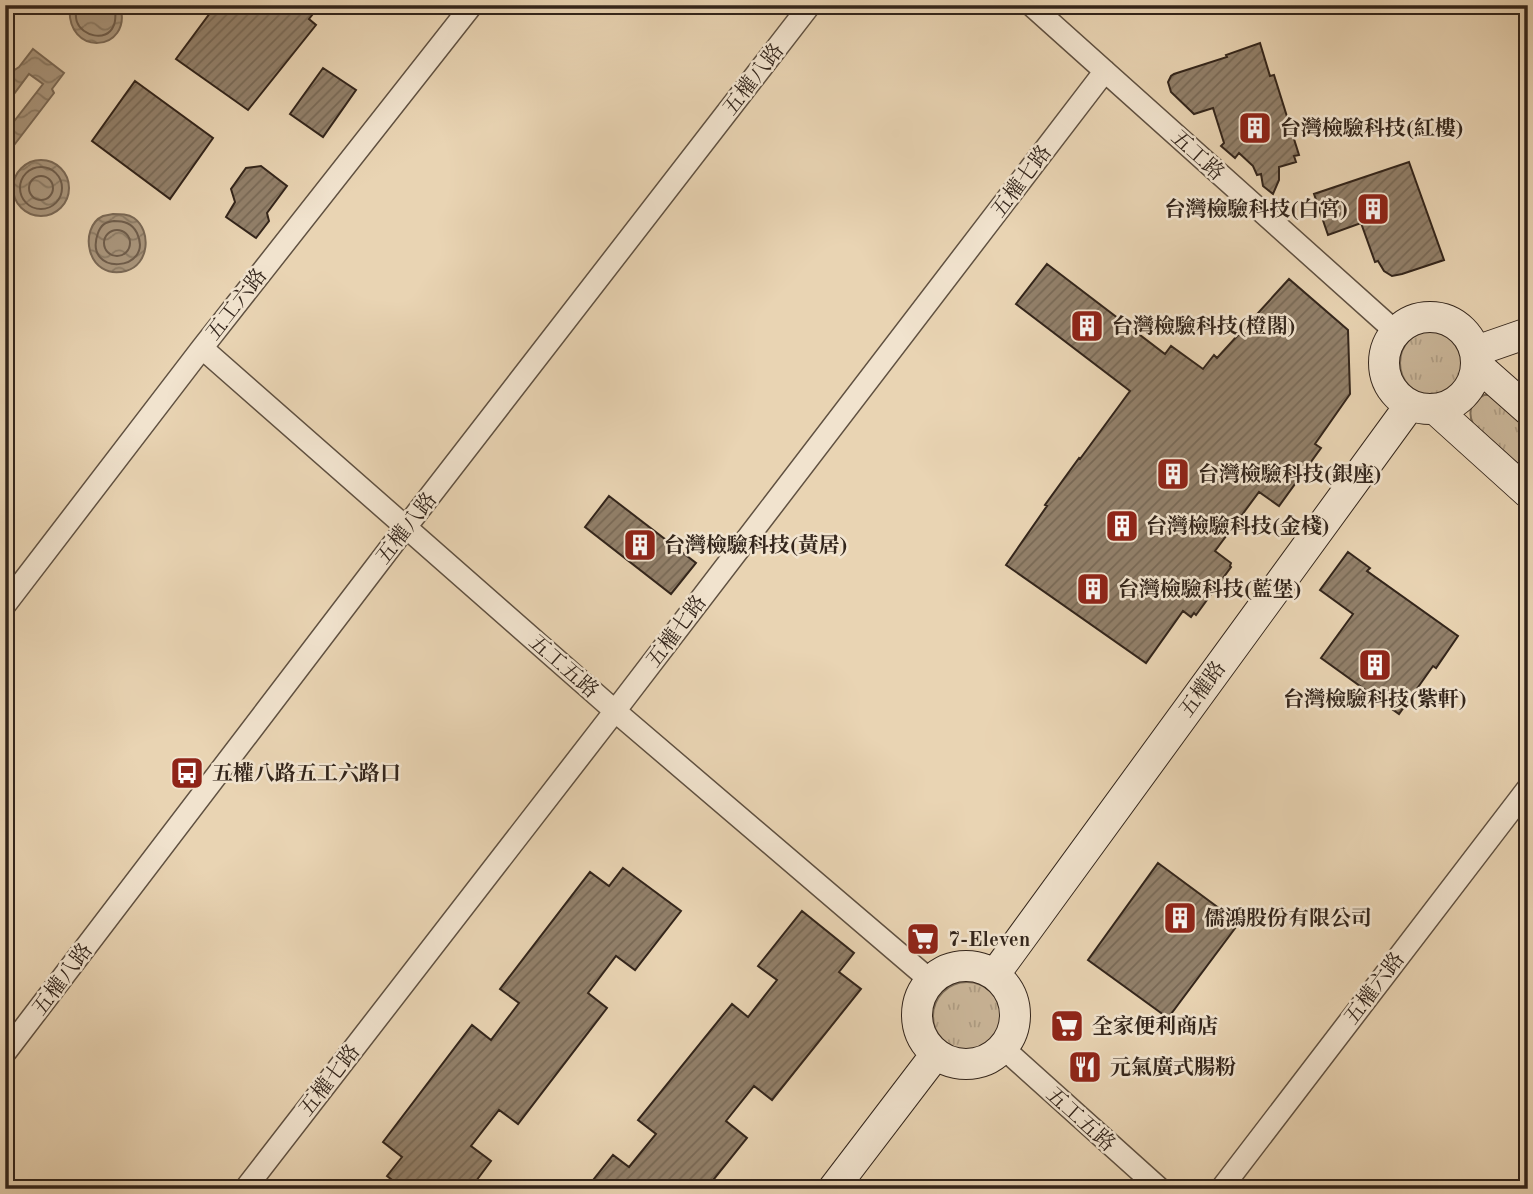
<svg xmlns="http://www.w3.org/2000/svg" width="1533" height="1194" font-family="'Old Standard TT','Noto Serif TC',serif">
  <defs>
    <pattern id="grass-tufts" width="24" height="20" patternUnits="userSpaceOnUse" patternTransform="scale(1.75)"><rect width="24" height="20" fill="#cab699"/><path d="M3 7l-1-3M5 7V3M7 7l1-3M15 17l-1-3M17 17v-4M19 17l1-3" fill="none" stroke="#ae9c83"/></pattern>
    <pattern id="water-waves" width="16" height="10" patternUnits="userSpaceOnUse" patternTransform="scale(1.75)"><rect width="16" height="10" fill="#ab987f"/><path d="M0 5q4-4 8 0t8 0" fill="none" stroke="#8c7c67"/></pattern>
    <pattern id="building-hatch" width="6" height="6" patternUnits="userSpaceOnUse" patternTransform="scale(1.75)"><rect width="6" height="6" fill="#92806a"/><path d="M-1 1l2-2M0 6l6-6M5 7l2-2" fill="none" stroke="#786956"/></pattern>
  </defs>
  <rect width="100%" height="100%" fill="#e9d4b3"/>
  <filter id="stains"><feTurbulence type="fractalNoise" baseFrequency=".00286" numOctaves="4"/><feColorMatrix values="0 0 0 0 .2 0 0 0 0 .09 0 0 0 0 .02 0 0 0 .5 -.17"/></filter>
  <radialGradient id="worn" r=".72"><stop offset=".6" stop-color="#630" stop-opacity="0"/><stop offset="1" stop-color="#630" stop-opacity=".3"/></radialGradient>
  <path fill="url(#grass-tufts)" stroke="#7e6e5a" stroke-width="2" d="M1400 363a33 33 0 1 1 66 0a33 33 0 1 1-66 0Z
    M 1484,395 L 1491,395 L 1528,423 L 1528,473 L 1473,424 C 1467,411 1472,400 1484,395 Z
    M933 1016a34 34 0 1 1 68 0a34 34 0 1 1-68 0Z"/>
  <path fill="url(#water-waves)" stroke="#7b6a57" stroke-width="2" d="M 70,5 L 120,5 C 134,53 64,58 70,5 Z
    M 33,49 L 64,73 L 52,89 L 54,93 L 8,153 L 5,151 L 5,133 L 43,84 L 29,74 L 5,106 L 5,82 L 13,71 L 19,67 Z
    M13 188a28 28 0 1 1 56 0a28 28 0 1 1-56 0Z
    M 113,214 C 121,214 128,214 134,218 C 152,231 149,265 126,271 C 86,281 78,227 103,216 C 103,216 113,214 113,214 Z"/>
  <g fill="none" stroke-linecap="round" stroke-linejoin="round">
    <path stroke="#6f5e4d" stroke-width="2" d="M 76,5 C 76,10 75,17 77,22 C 82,36 106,42 113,27 C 117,20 115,13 115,5
      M20 188a21 21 0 1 1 42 0a21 21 0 1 1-42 0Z
      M29 188a12 12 0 1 1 24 0a12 12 0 1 1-24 0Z
      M 114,221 C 124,221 132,223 137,233 C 155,272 82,277 98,233 C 101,225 105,222 114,221 Z
      M104 243a13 13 0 1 1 26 0a13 13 0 1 1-26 0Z"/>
  </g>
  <path fill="url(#building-hatch)" stroke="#33251b" stroke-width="2" d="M 216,5 L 320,5 L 309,19 L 316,25 L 248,110 L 176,59 Z
    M 1260,43 L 1270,76 L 1274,75 L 1299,155 L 1294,156 L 1296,162 L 1279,167 L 1279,180 L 1273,194 L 1263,186 L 1261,174 L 1257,175 L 1253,166 L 1239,153 L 1235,158 L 1221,146 L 1224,143 L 1213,108 L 1194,114 L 1171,92 L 1168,82 L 1171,76 L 1174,74 L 1227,57 L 1226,55 Z
    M 323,68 L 356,90 L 323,137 L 290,114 Z
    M 135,81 L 213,138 L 170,199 L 92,141 Z
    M 1409,162 L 1444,260 L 1402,274 L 1392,276 L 1384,271 L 1378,261 L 1375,262 L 1361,223 L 1328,235 L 1314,194 Z
    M 261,166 L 287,186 L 267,213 L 269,221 L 256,238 L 226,217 L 235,202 L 231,189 L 246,168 Z
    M 1047,264 L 1165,354 L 1171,346 L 1203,369 L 1214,355 L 1217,358 L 1289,279 L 1348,330 L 1350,394 L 1315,444 L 1321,448 L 1279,506 L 1259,492 L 1215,551 L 1231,563 L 1230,566 L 1231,567 L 1196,615 L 1194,613 L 1191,617 L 1183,611 L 1146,663 L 1006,565 L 1047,506 L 1045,505 L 1079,458 L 1080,459 L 1130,391 L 1016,304 Z
    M 609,496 L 696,563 L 671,594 L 585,527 Z
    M 1348,552 L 1370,568 L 1367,571 L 1458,636 L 1436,668 L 1433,666 L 1399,714 L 1321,658 L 1353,614 L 1320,590 Z
    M 1158,863 L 1239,923 L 1168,1018 L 1088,960 Z
    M 623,868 L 681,911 L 635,970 L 616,956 L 588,993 L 607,1008 L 518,1124 L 499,1110 L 471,1146 L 491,1161 L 470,1189 L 404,1189 L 387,1176 L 402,1157 L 383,1142 L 472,1025 L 491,1040 L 519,1003 L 500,989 L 590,872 L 609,886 Z
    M 802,911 L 854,953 L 839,972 L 861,989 L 772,1100 L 754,1086 L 726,1121 L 747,1138 L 706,1189 L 586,1189 L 613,1155 L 629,1167 L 656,1134 L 638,1120 L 732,1004 L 748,1017 L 777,980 L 758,966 Z"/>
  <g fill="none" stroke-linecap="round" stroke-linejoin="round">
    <defs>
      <path id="street" d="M 1031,5 L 1396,332
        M 202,348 L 615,711 L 930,980
        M 5,605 L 202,348 L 472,5
        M 1003,1048 L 1160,1189
        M 5,1053 L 406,527 L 810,5
        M 245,1189 L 615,711 L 1105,71
        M 1221,1189 L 1528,788"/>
      <path id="secondary" d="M1384 363a46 46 0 1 1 92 0a46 46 0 1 1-92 0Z
        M 1476,351 L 1528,333
        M 1477,365 L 1528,410
        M 1435,409 L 1528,493
        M917 1015a49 49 0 1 1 98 0a49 49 0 1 1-98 0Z
        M 995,974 L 1410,405
        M 833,1189 L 936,1054"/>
    </defs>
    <use href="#street" stroke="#605141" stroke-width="24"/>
    <use href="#secondary" stroke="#33251b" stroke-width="32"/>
    <use href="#street" stroke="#f1e3ce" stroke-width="21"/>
    <use href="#secondary" stroke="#f1e3ce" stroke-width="30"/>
  </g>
  <defs>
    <symbol id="building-square" viewBox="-11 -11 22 22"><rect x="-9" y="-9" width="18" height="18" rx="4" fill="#8f2418" stroke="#f1e3ce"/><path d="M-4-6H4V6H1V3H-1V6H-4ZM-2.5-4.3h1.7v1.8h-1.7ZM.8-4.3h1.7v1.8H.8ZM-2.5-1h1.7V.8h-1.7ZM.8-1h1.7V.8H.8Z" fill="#fff"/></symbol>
    <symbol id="bus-square" viewBox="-11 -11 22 22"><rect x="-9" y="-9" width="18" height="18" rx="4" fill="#8f2418" stroke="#f1e3ce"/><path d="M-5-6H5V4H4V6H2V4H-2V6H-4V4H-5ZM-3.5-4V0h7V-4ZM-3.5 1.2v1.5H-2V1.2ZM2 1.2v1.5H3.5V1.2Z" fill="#fff"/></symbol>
    <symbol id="supermarket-square" viewBox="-11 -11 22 22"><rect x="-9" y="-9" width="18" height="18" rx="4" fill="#8f2418" stroke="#f1e3ce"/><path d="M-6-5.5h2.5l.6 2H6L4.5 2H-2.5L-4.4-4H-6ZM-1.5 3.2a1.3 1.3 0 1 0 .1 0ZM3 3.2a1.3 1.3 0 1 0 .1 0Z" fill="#fff"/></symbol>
    <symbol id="restaurant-square" viewBox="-11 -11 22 22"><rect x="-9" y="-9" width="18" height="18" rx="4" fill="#8f2418" stroke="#f1e3ce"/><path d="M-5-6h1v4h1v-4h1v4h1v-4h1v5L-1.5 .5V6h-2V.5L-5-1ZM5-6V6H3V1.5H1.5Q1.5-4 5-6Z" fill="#fff"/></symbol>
  </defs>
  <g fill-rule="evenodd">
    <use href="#building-square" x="1236" y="109" width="38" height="38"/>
    <use href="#building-square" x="1354" y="190" width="38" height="38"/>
    <use href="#building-square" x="1068" y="307" width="38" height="38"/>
    <use href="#building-square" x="1154" y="455" width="38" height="38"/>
    <use href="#building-square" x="1103" y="507" width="38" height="38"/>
    <use href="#building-square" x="621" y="526" width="38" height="38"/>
    <use href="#building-square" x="1074" y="570" width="38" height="38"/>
    <use href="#building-square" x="1356" y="646" width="38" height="38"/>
    <use href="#bus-square" x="168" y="754" width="38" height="38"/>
    <use href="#building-square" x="1161" y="899" width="38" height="38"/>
    <use href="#supermarket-square" x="904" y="920" width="38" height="38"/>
    <use href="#supermarket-square" x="1048" y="1007" width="38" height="38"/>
    <use href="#restaurant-square" x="1066" y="1048" width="38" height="38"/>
  </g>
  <g text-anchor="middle" stroke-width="5" stroke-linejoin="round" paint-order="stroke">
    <g font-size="21" fill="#33251b" stroke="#f1e3ce">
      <text transform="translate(753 79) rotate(-52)" y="7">五權八路</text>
      <text transform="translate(1198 155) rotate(42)" y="7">五工路</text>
      <text transform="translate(1021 181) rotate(-53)" y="7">五權七路</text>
      <text transform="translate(236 304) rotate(-52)" y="7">五工六路</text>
      <text transform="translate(406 528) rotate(-52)" y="7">五權八路</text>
      <text transform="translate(676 631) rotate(-53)" y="7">五權七路</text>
      <text transform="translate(564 666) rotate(41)" y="7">五工五路</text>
      <text transform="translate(1202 689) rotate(-54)" y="7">五權路</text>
      <text transform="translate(62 979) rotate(-53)" y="7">五權八路</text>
      <text transform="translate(1374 988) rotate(-53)" y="7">五權六路</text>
      <text transform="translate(329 1080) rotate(-52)" y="7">五權七路</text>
      <text transform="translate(1081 1119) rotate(42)" y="7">五工五路</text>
    </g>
    <g font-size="21" font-weight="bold" fill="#33251b" stroke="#f1e3ce" text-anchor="start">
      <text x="1280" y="135">台灣檢驗科技(紅樓)</text>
      <text x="1348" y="216" text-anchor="end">台灣檢驗科技(白宮)</text>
      <text x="1112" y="333">台灣檢驗科技(橙閣)</text>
      <text x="1198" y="481">台灣檢驗科技(銀座)</text>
      <text x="1146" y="533">台灣檢驗科技(金棧)</text>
      <text x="664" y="552">台灣檢驗科技(黃居)</text>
      <text x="1118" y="596">台灣檢驗科技(藍堡)</text>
      <text x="1375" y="706" text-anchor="middle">台灣檢驗科技(紫軒)</text>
      <text x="212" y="780">五權八路五工六路口</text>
      <text x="1204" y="925">儒鴻股份有限公司</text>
      <text x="948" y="946">7-Eleven</text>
      <text x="1092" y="1033">全家便利商店</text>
      <text x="1110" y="1074">元氣廣式腸粉</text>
    </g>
  </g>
  <rect width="1533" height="1194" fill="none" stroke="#e9d4b3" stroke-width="28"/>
  <rect x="7" y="7" width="1519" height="1180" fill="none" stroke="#33251b" stroke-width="3.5"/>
  <rect x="14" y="14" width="1505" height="1166" fill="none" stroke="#33251b" stroke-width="2"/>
  <rect width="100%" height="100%" filter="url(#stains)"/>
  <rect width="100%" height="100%" fill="url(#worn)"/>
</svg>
